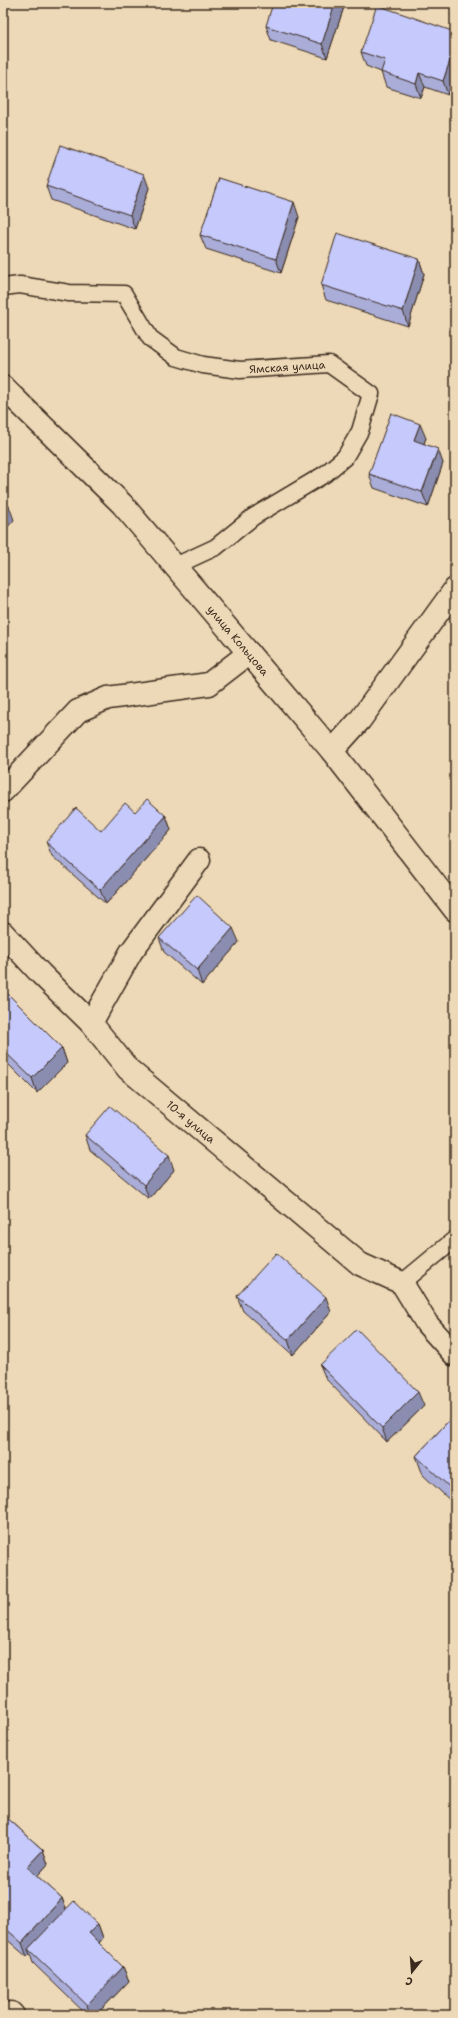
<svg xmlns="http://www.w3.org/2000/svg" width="458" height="2018" font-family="'Shantell Sans',sans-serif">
  <rect width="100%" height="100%" fill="#edd9b7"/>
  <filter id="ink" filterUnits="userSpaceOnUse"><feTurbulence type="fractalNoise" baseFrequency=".025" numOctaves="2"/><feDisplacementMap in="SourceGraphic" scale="8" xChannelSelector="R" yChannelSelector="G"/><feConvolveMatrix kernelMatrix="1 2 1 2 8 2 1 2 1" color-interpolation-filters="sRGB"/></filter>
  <g filter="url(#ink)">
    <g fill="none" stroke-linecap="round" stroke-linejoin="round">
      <defs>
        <g id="service">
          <path id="s1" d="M 3,287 L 20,285 L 69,293 L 124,294 L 150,338 L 176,357 L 203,365 L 240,370 L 329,364 L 371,394 L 360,431 L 345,457 L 325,474 L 253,517 L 216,547 L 175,566"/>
          <path d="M 402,1283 L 455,1239"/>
        </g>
        <g id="minor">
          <path d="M 332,751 L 360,720 L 455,589"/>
          <path d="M 3,791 L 78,711 L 108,698 L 209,684 L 249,653"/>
          <path id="s2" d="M 3,933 L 41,974 L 91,1023 L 128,1069 L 360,1264 L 402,1283 L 427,1324 L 455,1355"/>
          <path d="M 91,1023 L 131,952 L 199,860"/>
          <path d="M 11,2013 L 13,2015"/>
        </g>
        <g id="secondary">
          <path id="s3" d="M 3,387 L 122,504 L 332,751 L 455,910"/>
        </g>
      </defs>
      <use href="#service" stroke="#3b2a1e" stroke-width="19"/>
      <use href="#minor" stroke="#3b2a1e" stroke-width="25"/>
      <use href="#secondary" stroke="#3b2a1e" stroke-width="25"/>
      <use href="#service" stroke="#edd9b7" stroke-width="16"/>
      <use href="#minor" stroke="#edd9b7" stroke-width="22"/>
      <use href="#secondary" stroke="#edd9b7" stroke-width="22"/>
    </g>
    <path fill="#a9add8" stroke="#3b2a1e" d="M 345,4 L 327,58 L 271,40 L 266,26 Z
      M 455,32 L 455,76 L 448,95 L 425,87 L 421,98 L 386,87 L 381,72 L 366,66 L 361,52 Z
      M 46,186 L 149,188 L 135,229 L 51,200 Z
      M 299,217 L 281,273 L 206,249 L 200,235 Z
      M 419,259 L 424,274 L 408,326 L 326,300 L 321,285 Z
      M 455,322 L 455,346 L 451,335 Z
      M 426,438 L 424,443 L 443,463 L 428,507 L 374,488 L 369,474 Z
      M 166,816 L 171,830 L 106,904 L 52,856 L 46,842 L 101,831 Z
      M 159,938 L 239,942 L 202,985 L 164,952 Z
      M 3,989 L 62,1048 L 67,1063 L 37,1093 L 3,1059 Z
      M 85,1135 L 174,1170 L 149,1199 L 90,1150 Z
      M 237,1296 L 331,1312 L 293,1355 L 243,1311 Z
      M 320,1365 L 424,1406 L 387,1442 L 326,1379 Z
      M 455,1414 L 455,1505 L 423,1475 L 416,1456 Z
      M 3,1814 L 43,1850 L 48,1864 L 37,1876 L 62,1898 L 66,1909 L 98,1924 L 103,1938 L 99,1943 L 123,1967 L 129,1981 L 96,2015 L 87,2015 L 33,1963 L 30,1954 L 27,1957 L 3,1936 Z"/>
    <path fill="#8a8db0" stroke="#3b2a1e" d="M 335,3 L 344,3 L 345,4 L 327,58 L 322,44 Z
      M 455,46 L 455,76 L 448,95 L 443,81 Z
      M 419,73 L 425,87 L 421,98 L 416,84 Z
      M 3,128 L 4,132 L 3,136 Z
      M 144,174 L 149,188 L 135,229 L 130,215 Z
      M 294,202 L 299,217 L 281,273 L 276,259 Z
      M 419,259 L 424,274 L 408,326 L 403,311 Z
      M 420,424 L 426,438 L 420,454 L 414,440 Z
      M 438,449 L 443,463 L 428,507 L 422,492 Z
      M 9,506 L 14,520 L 3,532 L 3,512 Z
      M 166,816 L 171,830 L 106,904 L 100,890 Z
      M 233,928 L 239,942 L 202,985 L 197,970 Z
      M 62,1048 L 67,1063 L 37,1093 L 32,1078 Z
      M 169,1155 L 174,1170 L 149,1199 L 144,1185 Z
      M 326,1297 L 331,1312 L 293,1355 L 288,1340 Z
      M 418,1392 L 424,1406 L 387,1442 L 382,1428 Z
      M 43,1850 L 48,1864 L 32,1882 L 27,1867 Z
      M 62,1898 L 67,1913 L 28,1949 L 30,1954 L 27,1957 L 22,1943 Z
      M 98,1924 L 103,1938 L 94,1948 L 89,1933 Z
      M 123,1967 L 129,1981 L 96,2015 L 90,2015 L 87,2005 Z"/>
    <path fill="#c5c9fb" stroke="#3b2a1e" d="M 273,3 L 335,3 L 322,44 L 266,26 Z
      M 377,5 L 455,32 L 455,46 L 443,81 L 419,73 L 416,84 L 381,72 L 385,60 L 361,52 Z
      M 60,145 L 144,174 L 130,215 L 46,186 Z
      M 219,178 L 294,202 L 276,259 L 200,235 Z
      M 337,233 L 419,259 L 403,311 L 321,285 Z
      M 455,322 L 455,337 L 451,335 Z
      M 391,413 L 420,424 L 414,440 L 438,449 L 422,492 L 369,474 Z
      M 3,500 L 9,506 L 3,512 Z
      M 147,799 L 166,816 L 100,890 L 46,842 L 76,808 L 101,831 L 125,803 L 135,812 Z
      M 197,895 L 233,928 L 197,970 L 159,938 Z
      M 3,989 L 62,1048 L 32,1078 L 3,1050 Z
      M 110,1106 L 169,1155 L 144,1185 L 85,1135 Z
      M 276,1253 L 326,1297 L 288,1340 L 237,1296 Z
      M 357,1329 L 418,1392 L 382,1428 L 320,1365 Z
      M 455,1414 L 455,1492 L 416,1456 Z
      M 3,1814 L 43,1850 L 27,1867 L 62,1898 L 22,1943 L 3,1926 Z
      M 74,1901 L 98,1924 L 89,1933 L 123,1967 L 87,2005 L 28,1949 Z"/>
  </g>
  <g text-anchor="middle" stroke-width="3" stroke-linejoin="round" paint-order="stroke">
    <g font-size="11" fill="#3b2a1e" stroke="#edd9b7">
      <text dy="4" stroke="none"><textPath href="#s1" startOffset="318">Ямская улица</textPath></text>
      <text dy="4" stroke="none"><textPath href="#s3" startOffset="346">улица Кольцова</textPath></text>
      <text dy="4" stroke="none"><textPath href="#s2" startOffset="267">10-я улица</textPath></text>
    </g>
  </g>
  <rect width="458" height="2018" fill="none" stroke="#edd9b7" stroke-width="16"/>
  <rect x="8" y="8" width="442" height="2002" fill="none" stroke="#3b2a1e" stroke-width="1.5" filter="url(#ink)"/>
  <g transform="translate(412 1972) rotate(197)" stroke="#edd9b7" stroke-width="3" paint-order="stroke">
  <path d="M0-3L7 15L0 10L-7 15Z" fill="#3b2a1e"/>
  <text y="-6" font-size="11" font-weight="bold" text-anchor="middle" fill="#3b2a1e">С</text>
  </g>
</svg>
